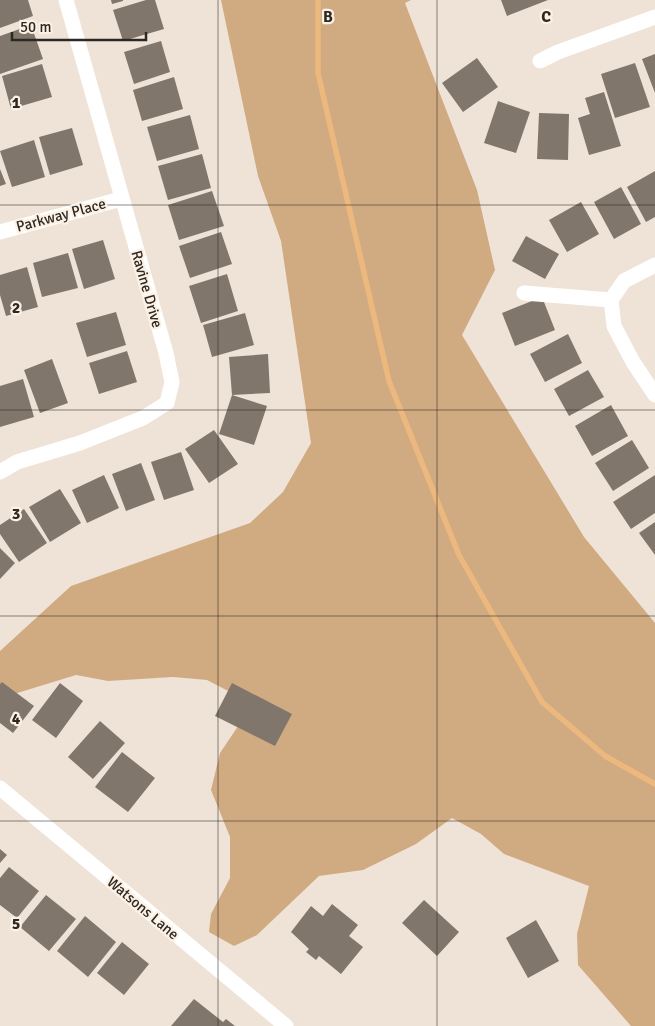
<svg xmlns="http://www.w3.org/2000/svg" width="655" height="1026" font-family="Signika,sans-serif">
  <rect width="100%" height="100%" fill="#efe3d7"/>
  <path fill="#d0ab82" d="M 221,0 L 411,0 L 405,3 L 477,190 L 495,270 L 462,335 L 584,537 L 655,623 L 655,1026 L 631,1026 L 578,965 L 577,934 L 589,886 L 504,854 L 481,834 L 452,818 L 416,844 L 363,870 L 319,876 L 257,935 L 234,946 L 209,932 L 211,914 L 230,878 L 230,837 L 211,790 L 220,753 L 253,704 L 207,680 L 173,677 L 108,681 L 76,675 L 1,698 L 0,696 L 0,651 L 71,586 L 250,523 L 283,492 L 311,443 L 281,241 L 258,176 Z"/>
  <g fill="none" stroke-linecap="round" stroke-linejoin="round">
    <path stroke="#ecb87e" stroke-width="5.5" d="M 318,0 L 318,73 L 389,381 L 459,555 L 542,702 L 605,756 L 655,784"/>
  </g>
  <path fill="#80766b" d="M 0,0 L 28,0 L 33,16 L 0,28 Z
    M 111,0 L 123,0 L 123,1 L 112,4 Z
    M 146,0 L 155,0 L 164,29 L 123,41 L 113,10 Z
    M 501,0 L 548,0 L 507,16 Z
    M 31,25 L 43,59 L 0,74 L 0,36 Z
    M 161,41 L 170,72 L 134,84 L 124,52 Z
    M 655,54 L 655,93 L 642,59 Z
    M 477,58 L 498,87 L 463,112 L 442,83 Z
    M 635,63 L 650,107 L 615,118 L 601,74 Z
    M 42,64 L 52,97 L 11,109 L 2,76 Z
    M 174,77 L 183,109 L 142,121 L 133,90 Z
    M 604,92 L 621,146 L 589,155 L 578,118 L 590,114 L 585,98 Z
    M 498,101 L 530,112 L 516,153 L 484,143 Z
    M 539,113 L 569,114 L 568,160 L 537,159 Z
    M 190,115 L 199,149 L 157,161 L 147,127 Z
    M 72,128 L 83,165 L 50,175 L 39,137 Z
    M 34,140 L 45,177 L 12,187 L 0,151 Z
    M 202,154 L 211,188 L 168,200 L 158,166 Z
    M 0,169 L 6,184 L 0,186 Z
    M 655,171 L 655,217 L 646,222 L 627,187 Z
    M 621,187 L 641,224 L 614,239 L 594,202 Z
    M 212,191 L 224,226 L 179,240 L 168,205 Z
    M 581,202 L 599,234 L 567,252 L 549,220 Z
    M 221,232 L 232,264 L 190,278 L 179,246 Z
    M 526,236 L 559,254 L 545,279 L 512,261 Z
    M 103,240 L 115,279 L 84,289 L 72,249 Z
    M 68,253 L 78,288 L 42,297 L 33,263 Z
    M 27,267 L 38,307 L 6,316 L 0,295 L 0,275 Z
    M 227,274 L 238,311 L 201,323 L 189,286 Z
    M 542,297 L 555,330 L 515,346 L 502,313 Z
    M 116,312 L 126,345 L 87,357 L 76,323 Z
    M 245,313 L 254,345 L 212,357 L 203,325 Z
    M 568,334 L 582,363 L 545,382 L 530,354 Z
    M 127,351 L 137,382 L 99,394 L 89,363 Z
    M 268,354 L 270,393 L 232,395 L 229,357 Z
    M 52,359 L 68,403 L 40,413 L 24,370 Z
    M 588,370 L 604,397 L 569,416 L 554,389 Z
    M 23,379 L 34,417 L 0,427 L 0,386 Z
    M 232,395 L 267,406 L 254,445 L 219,434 Z
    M 611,405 L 628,436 L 592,456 L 575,426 Z
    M 214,430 L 238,464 L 209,483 L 185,449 Z
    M 632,440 L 649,468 L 613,491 L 595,463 Z
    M 181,452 L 194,490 L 164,500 L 151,462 Z
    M 141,463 L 155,500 L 126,511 L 112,474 Z
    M 104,475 L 119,508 L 87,523 L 72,490 Z
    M 655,475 L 655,513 L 631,529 L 613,502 Z
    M 60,489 L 81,523 L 50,542 L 29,507 Z
    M 24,509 L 47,543 L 19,562 L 0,534 L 0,525 Z
    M 655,522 L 655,555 L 639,533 Z
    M 0,548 L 15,563 L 0,579 Z
    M 2,682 L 34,706 L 13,733 L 0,723 L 0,684 Z
    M 60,683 L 83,701 L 56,738 L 32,720 Z
    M 232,683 L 292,714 L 275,746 L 215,716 Z
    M 100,721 L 125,743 L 93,779 L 68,757 Z
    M 122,752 L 155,778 L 128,812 L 95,787 Z
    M 0,849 L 7,855 L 0,863 Z
    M 9,867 L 39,891 L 17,918 L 0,905 L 0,878 Z
    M 46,895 L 76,919 L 49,951 L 20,927 Z
    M 424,900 L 459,932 L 437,956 L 402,923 Z
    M 332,904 L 358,925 L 349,936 L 363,947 L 341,974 L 319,956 L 316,960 L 306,952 L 309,949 L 291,932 L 311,906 L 323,916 Z
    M 85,916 L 116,942 L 88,977 L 57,951 Z
    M 536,920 L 559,961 L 528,978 L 506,938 Z
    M 122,942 L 149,964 L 124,995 L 97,973 Z
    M 194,999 L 223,1022 L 226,1019 L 235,1026 L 171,1026 Z"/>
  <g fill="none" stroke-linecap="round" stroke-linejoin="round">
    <path stroke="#fff" stroke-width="15" d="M 540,61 L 558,52 L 655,17
      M 0,232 L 121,199
      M 655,265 L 624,281 L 611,300 L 614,326 L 633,362 L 655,395
      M 524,293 L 611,300
      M 0,472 L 17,462 L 80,443 L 143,418 L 167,403 L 172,382 L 166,353 L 66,0
      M 0,788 L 286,1026"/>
  </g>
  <path fill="none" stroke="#2c2823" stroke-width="1" stroke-opacity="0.55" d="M 218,0 L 218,1026M 437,0 L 437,1026M 0,205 L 655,205M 0,410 L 655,410M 0,616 L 655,616M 0,821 L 655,821"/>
  <g text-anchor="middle" stroke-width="4.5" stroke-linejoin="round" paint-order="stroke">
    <g font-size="15" fill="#2c2823" stroke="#fcf1e4">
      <text transform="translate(61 215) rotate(-15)" y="5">Parkway Place</text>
      <text transform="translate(147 289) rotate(74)" y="5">Ravine Drive</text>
      <text transform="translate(143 908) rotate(40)" y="5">Watsons Lane</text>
    </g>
  </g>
  <g font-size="16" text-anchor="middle" font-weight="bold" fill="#2c2823" stroke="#fcf1e4" stroke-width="4.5" stroke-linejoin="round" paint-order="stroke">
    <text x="328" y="22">B</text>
    <text x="546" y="22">C</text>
    <text x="16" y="108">1</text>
    <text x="16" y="313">2</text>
    <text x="16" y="519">3</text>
    <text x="16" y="724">4</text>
    <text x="16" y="929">5</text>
  </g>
  <path d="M12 32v8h134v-8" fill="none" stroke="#2c2823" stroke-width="2.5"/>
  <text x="20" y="32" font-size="15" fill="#2c2823" stroke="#fcf1e4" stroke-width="4" paint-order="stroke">50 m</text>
</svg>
